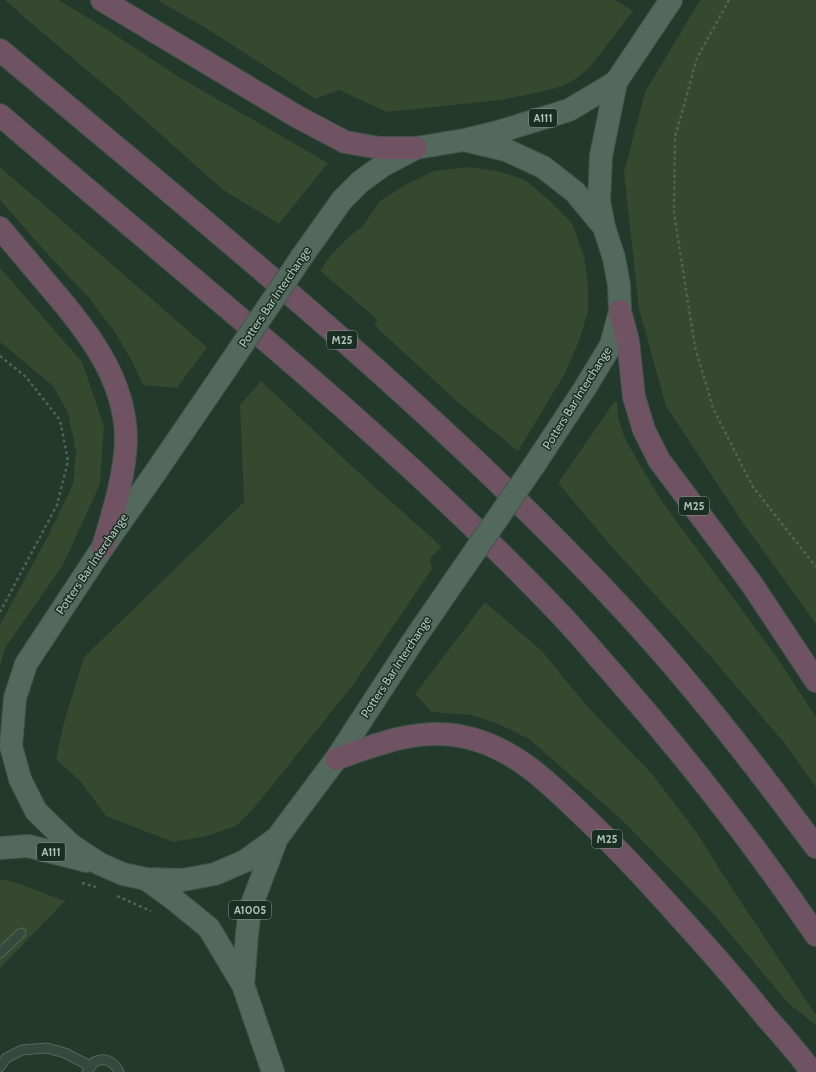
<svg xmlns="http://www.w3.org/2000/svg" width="816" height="1072" font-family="Cabin,sans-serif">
  <rect width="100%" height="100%" fill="#22392c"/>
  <path fill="#35492f" d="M 5,0 L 59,0 L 111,32 L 179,77 L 328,163 L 279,224 L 222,189 L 120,98 L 25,18 Z
    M 157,0 L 615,0 L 633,11 L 590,67 L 577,78 L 563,86 L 535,93 L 501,100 L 387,112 L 339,90 L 316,99 L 201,25 Z
    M 700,0 L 816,0 L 816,624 L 743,523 L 666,406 L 639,309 L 624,173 L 645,92 Z
    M 0,167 L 207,347 L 177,388 L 143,385 L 131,359 L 114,331 L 89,298 L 43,249 L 0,200 Z
    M 467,167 L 498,171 L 525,180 L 550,201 L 572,223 L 584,256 L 588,283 L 588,311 L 579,341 L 564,375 L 518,451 L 461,405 L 374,325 L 378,320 L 320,271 L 330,256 L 352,234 L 362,227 L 380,201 L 403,186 L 434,171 Z
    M 0,268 L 82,362 L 104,426 L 100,484 L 63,565 L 5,648 L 0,667 L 0,625 L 49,534 L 73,484 L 76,451 L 68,413 L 53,386 L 0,342 Z
    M 261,381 L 358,472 L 442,547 L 430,558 L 432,569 L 353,685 L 254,808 L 236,826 L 207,836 L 173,842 L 106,816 L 81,782 L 56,759 L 64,722 L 84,657 L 244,502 L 240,405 Z
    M 614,402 L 617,402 L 618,416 L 624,436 L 640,465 L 661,500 L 778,659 L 816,717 L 816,787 L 785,744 L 710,656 L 613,548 L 558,483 Z
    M 485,602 L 542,651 L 585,704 L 653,775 L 697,833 L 720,870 L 816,1015 L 816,1025 L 789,1004 L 711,911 L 623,821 L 529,739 L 499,724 L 471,715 L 432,712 L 415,694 Z
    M 0,879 L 17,883 L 65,901 L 0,968 Z"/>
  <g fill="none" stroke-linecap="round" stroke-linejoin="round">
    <defs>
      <path id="service" d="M 0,953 L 21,933
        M 0,1067 L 6,1058 L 22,1050 L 47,1048 L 65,1053 L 90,1066
        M 87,1072 L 94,1062 C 105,1057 114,1061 119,1072"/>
      <path id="primary" d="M 469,139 L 498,132 L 569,110 L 616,82
        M 604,227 L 599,201 L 601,156 L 616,82 L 671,0
        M 303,255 L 342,200 L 360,182 L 382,166 L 416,148 L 464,140 L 506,150 L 543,167 L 575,192 L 604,227 L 614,258 L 619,285 L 620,311 L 611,345 L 585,388 L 535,464
        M 224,372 L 155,473 L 103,547 L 26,664 L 15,698 L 11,746 L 20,779 L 36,811 L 71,845 L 100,864 L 123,874 L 146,879 L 182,880 L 215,874 L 245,861 L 277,838 L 336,759 L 411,644 L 455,580
        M 0,848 L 28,846 L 87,861
        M 146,879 L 171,897 L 209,928 L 243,985 L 273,1072
        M 243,985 L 247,934 L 250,909 L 277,838"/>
      <path id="motorway" d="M 102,0 L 296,116 L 345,142 L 380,148 L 416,148
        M 0,50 C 212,228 431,403 620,606 C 691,682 754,764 816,847
        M 0,115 C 190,279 389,434 562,616 C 578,633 593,651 608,668 C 683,753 753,842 816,935
        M 0,228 C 16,247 33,267 49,286 C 87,330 126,379 126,440 C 125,476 113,513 103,547
        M 620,311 L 628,341 L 634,397 L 644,430 L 659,460 L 751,583 L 816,681
        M 336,759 C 379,743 423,726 469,738 C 514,749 547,781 579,812 C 613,844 645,878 676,913 C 707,947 737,981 766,1017 C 782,1035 798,1053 812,1072"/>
    </defs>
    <use href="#service" stroke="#53675c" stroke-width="11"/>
    <use href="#primary" stroke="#42554a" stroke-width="24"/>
    <use href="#motorway" stroke="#405449" stroke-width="24"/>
    <path stroke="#506450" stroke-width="2.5" stroke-dasharray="3 3" stroke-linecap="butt" d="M 729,0 L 697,58 L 675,137 L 674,213 L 695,347 L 713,408 L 753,487 L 816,567
      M 0,356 L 26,377 L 60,420 L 68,461 L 57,505 L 0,612
      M 82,883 L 96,887
      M 117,896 L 151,911"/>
    <use href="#service" stroke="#35493e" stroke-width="9"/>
    <use href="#primary" stroke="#53695d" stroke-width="22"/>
    <use href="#motorway" stroke="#6f5362" stroke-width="22"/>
    <defs>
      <path id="primary-bridge" d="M 224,372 L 303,255
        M 455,580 L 535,464"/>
    </defs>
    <use href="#primary-bridge" stroke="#42554a" stroke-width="24" stroke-linecap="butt"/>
    <use href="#primary-bridge" stroke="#53695d" stroke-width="22"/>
  </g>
  <g text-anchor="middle" stroke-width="3" stroke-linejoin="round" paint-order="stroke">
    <g fill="#1b2e23" stroke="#83988d" stroke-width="1">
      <rect x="529" y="109" width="28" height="18" rx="3"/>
      <rect x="327" y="331" width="30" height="18" rx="3"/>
      <rect x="679" y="497" width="30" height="18" rx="3"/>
      <rect x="592" y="830" width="30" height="18" rx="3"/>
      <rect x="37" y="843" width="28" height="18" rx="3"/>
      <rect x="229" y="901" width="42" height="18" rx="3"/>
    </g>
    <g font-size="11" font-weight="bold" fill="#b0c5ba">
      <text x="543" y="122">A111</text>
      <text x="342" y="344">M25</text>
      <text x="694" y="510">M25</text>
      <text x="607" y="843">M25</text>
      <text x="51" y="856">A111</text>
      <text x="250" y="914">A1005</text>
    </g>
    <g font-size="12" fill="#b0c5ba" stroke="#1b2e23">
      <text transform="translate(275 297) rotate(-56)" y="4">Potters Bar Interchange</text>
      <text transform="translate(577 398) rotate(-58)" y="4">Potters Bar Interchange</text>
      <text transform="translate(92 564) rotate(-56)" y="4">Potters Bar Interchange</text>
      <text transform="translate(396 667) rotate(-57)" y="4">Potters Bar Interchange</text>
    </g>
  </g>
</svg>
